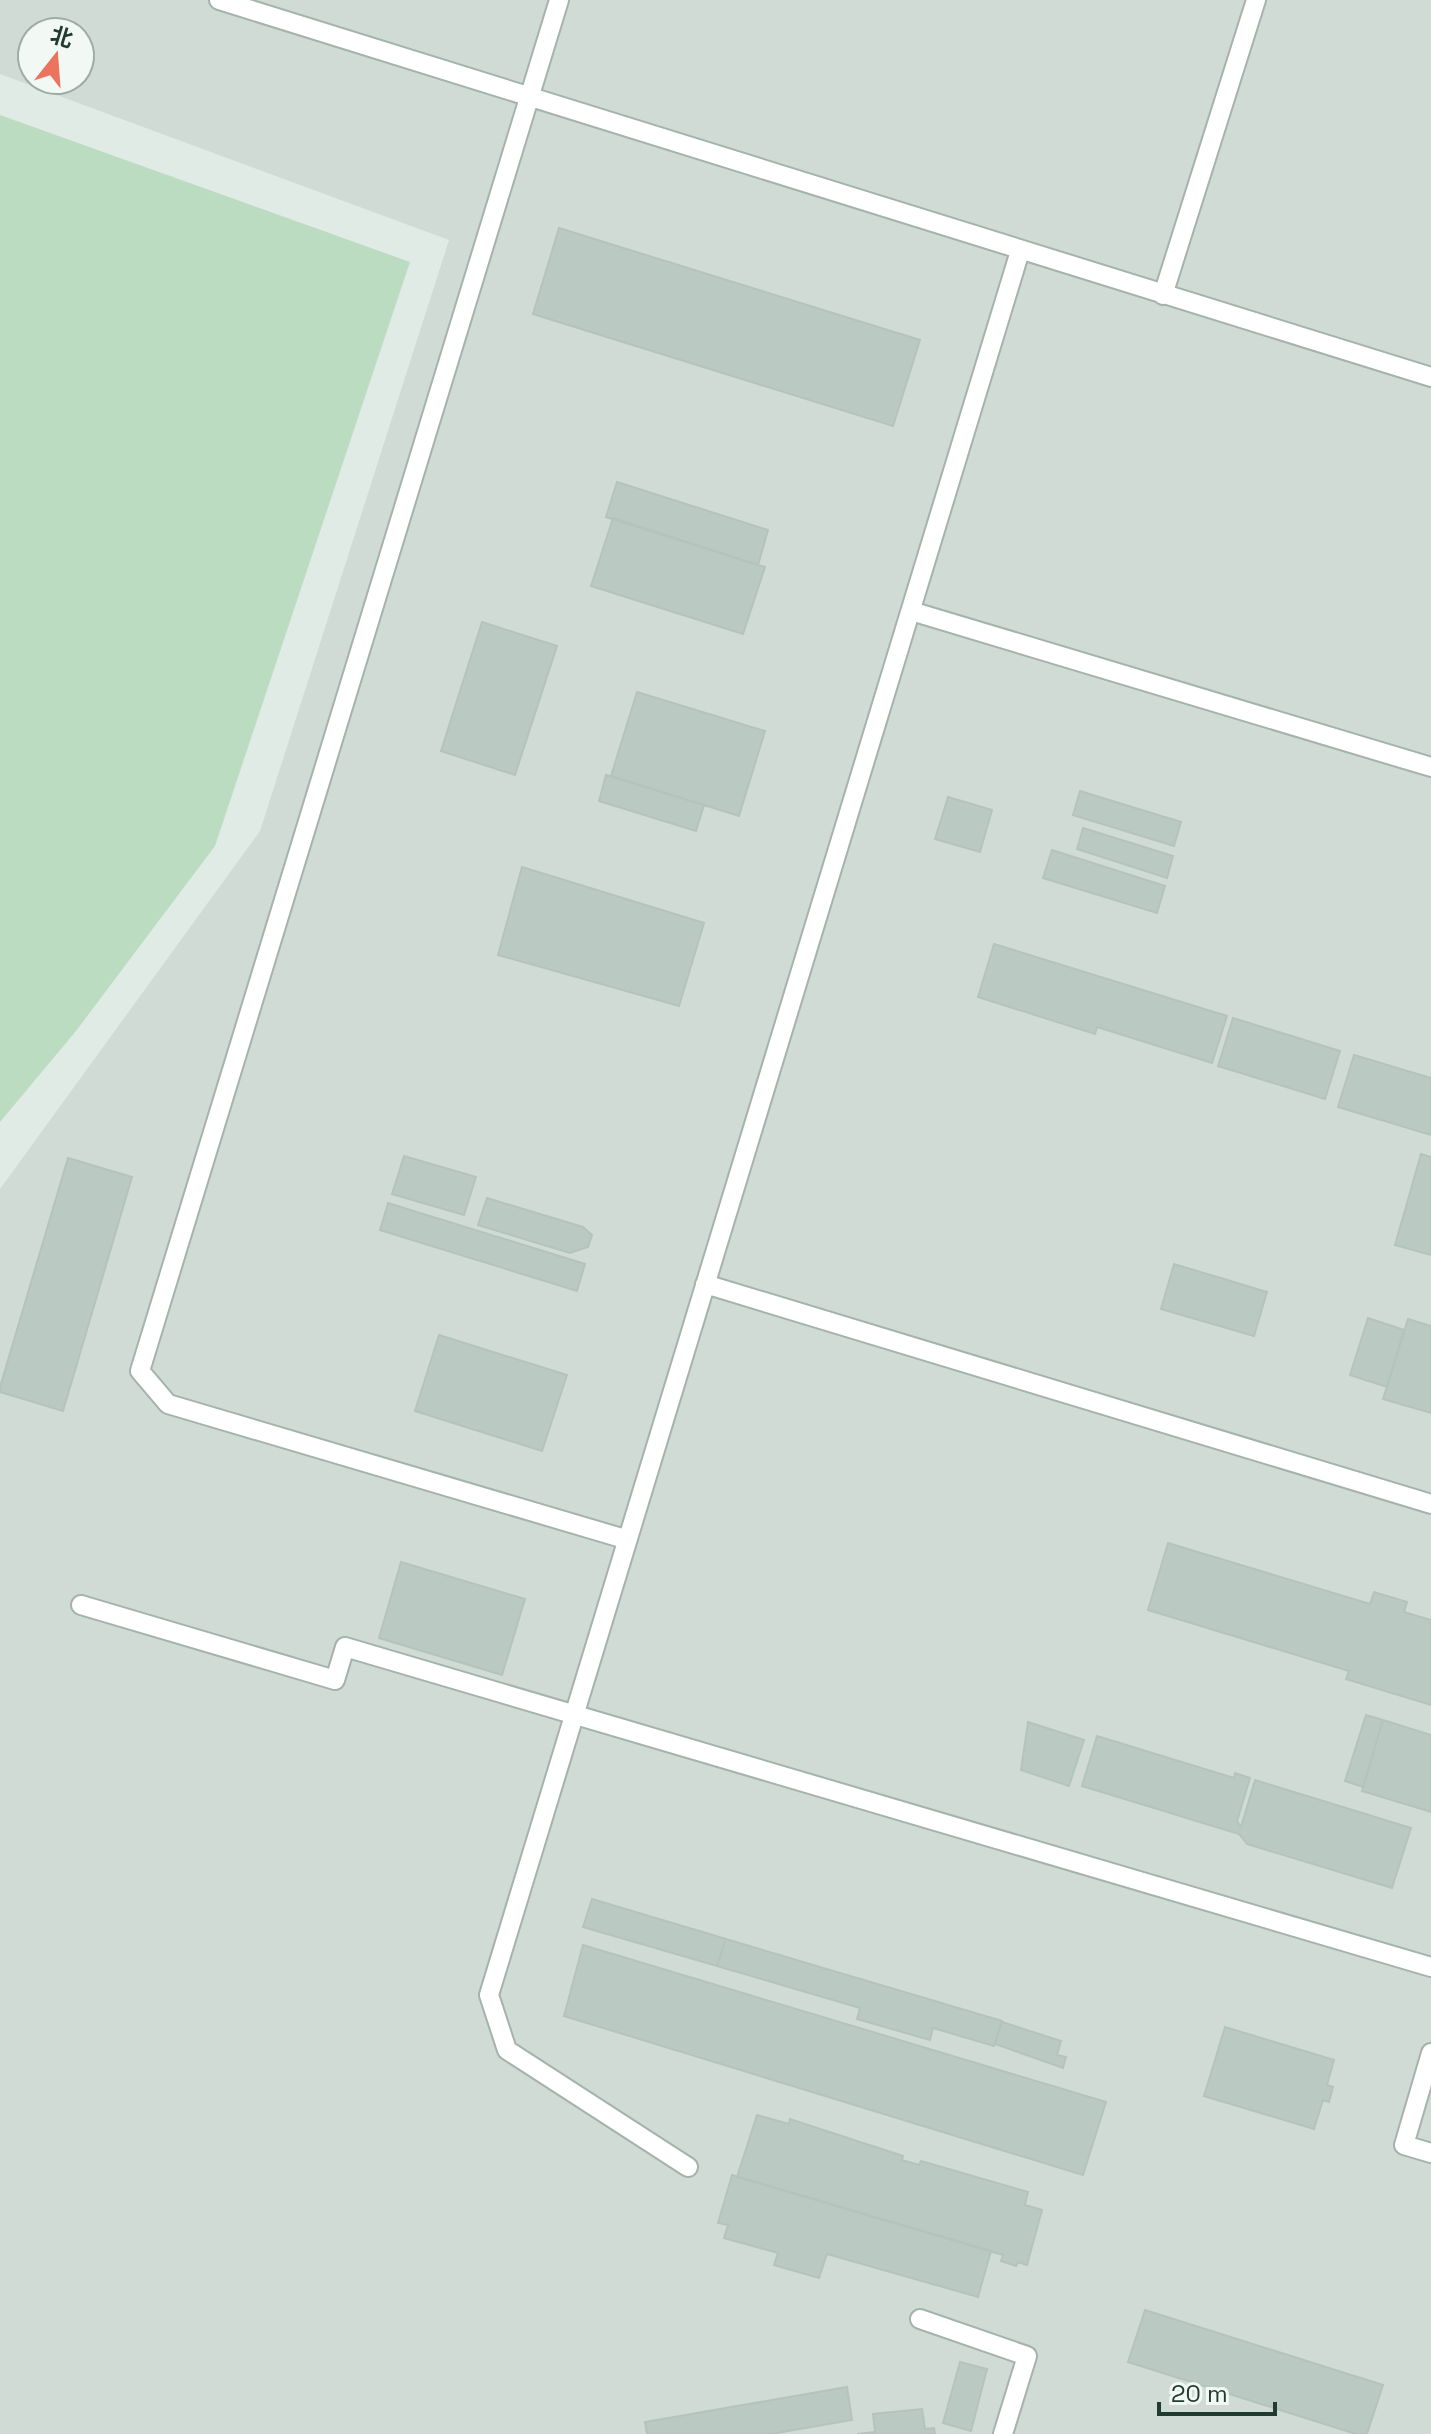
<svg xmlns="http://www.w3.org/2000/svg" width="1431" height="2434" font-family="'Space Grotesk','Noto Sans SC',sans-serif">
  <rect width="100%" height="100%" fill="#e1ebe6"/>
  <path fill="#d0dbd5" fill-rule="evenodd" d="M 0,0 L 1431,0 L 1431,2434 L 0,2434 L 0,1189 L 260,831 L 449,240 L 0,74 ZM 32,32 L 80,32 L 80,80 L 32,80 Z"/>
  <path fill="#bbdcc1" d="M 0,115 L 410,262 L 215,846 L 76,1031 L 0,1122 Z"/>
  <path fill="#bac9c1" stroke="#b4c4bc" stroke-width="2" d="M 559,228 L 920,340 L 893,426 L 533,314 Z
    M 617,482 L 768,530 L 758,565 L 606,517 Z
    M 613,518 L 765,567 L 743,634 L 591,586 Z
    M 482,622 L 557,646 L 515,775 L 441,751 Z
    M 637,692 L 765,731 L 739,816 L 611,776 Z
    M 606,775 L 704,805 L 696,831 L 599,801 Z
    M 1080,791 L 1181,822 L 1174,846 L 1073,815 Z
    M 948,797 L 992,810 L 980,852 L 935,839 Z
    M 1083,828 L 1173,856 L 1167,878 L 1077,849 Z
    M 1052,850 L 1165,886 L 1157,913 L 1043,878 Z
    M 522,867 L 704,923 L 679,1006 L 498,955 Z
    M 994,944 L 1227,1016 L 1212,1063 L 1097,1027 L 1095,1034 L 978,997 Z
    M 1233,1018 L 1340,1051 L 1325,1099 L 1218,1066 Z
    M 1354,1055 L 1431,1078 L 1431,1135 L 1338,1107 Z
    M 1421,1154 L 1431,1157 L 1431,1255 L 1395,1245 Z
    M 404,1156 L 476,1177 L 464,1215 L 392,1194 Z
    M 68,1158 L 132,1177 L 63,1411 L 0,1392 L 0,1387 Z
    M 487,1198 L 583,1227 L 592,1235 L 588,1247 L 570,1253 L 478,1225 Z
    M 388,1203 L 585,1264 L 577,1291 L 380,1230 Z
    M 1174,1264 L 1267,1292 L 1254,1336 L 1161,1309 Z
    M 1368,1318 L 1404,1330 L 1387,1387 L 1350,1375 Z
    M 1408,1319 L 1431,1326 L 1431,1413 L 1383,1399 Z
    M 439,1335 L 567,1375 L 542,1451 L 415,1411 Z
    M 1168,1543 L 1370,1604 L 1374,1592 L 1407,1602 L 1404,1612 L 1431,1620 L 1431,1705 L 1346,1679 L 1349,1671 L 1148,1610 Z
    M 401,1562 L 525,1599 L 502,1675 L 379,1638 Z
    M 1366,1715 L 1383,1720 L 1363,1787 L 1345,1781 Z
    M 1383,1720 L 1431,1735 L 1431,1812 L 1362,1791 Z
    M 1028,1722 L 1084,1740 L 1069,1786 L 1021,1770 Z
    M 1097,1736 L 1234,1778 L 1235,1773 L 1250,1778 L 1237,1821 L 1241,1827 L 1255,1780 L 1411,1828 L 1392,1888 L 1247,1844 L 1239,1834 L 1082,1786 Z
    M 592,1899 L 726,1939 L 717,1966 L 583,1927 Z
    M 726,1939 L 1002,2021 L 994,2046 L 933,2028 L 930,2040 L 857,2019 L 860,2008 L 717,1966 Z
    M 583,1945 L 1106,2102 L 1083,2175 L 564,2016 Z
    M 1002,2022 L 1061,2041 L 1057,2055 L 1066,2057 L 1063,2068 L 995,2044 Z
    M 1225,2027 L 1334,2060 L 1327,2085 L 1333,2087 L 1329,2102 L 1323,2100 L 1314,2129 L 1204,2096 Z
    M 757,2115 L 789,2124 L 790,2119 L 903,2156 L 902,2160 L 919,2165 L 921,2161 L 1028,2192 L 1025,2205 L 1042,2210 L 1027,2265 L 1018,2262 L 1016,2266 L 1001,2261 L 1003,2255 L 737,2177 Z
    M 732,2175 L 991,2251 L 978,2297 L 827,2254 L 819,2278 L 774,2265 L 778,2253 L 724,2238 L 728,2225 L 718,2223 Z
    M 1145,2310 L 1383,2385 L 1367,2434 L 1356,2434 L 1128,2362 Z
    M 960,2362 L 987,2369 L 971,2431 L 943,2423 Z
    M 847,2387 L 852,2420 L 771,2434 L 647,2434 L 645,2422 Z
    M 922,2409 L 925,2429 L 934,2428 L 935,2434 L 857,2434 L 875,2432 L 873,2414 Z"/>
  <g fill="none" stroke-linecap="round" stroke-linejoin="round">
    <defs>
      <path id="lane" d="M 219,0 L 1431,377
        M 559,0 L 140,1371 L 168,1404 L 625,1539
        M 1163,295 L 1256,0
        M 911,611 L 1431,767
        M 705,1284 L 1431,1504
        M 81,1605 L 335,1680 L 345,1647 L 1431,1967
        M 1431,2053 L 1404,2145 L 1431,2153
        M 688,2167 L 507,2050 L 489,1995 L 1020,251
        M 920,2319 L 1027,2356 L 1003,2434"/>
    </defs>
    <use href="#lane" stroke="#a4b3ac" stroke-width="22"/>
    <use href="#lane" stroke="#fff" stroke-width="18"/>
  </g>
  <g transform="translate(56 56) rotate(17)"><circle r="38" fill="#f2f8f4" stroke="#9faca6" stroke-width="2"/>
  <path d="M0-6L14 30L0 20L-14 30Z" fill="#ec745e"/>
  <text y="-12" font-size="22" font-weight="bold" text-anchor="middle" fill="#223b32">北</text>
  </g>
  <path d="M1159 2402v12h116v-12" fill="none" stroke="#223b32" stroke-width="4"/>
  <text x="1171" y="2402" font-size="24" fill="#223b32" stroke="#f2f8f4" stroke-width="6" paint-order="stroke">20 m</text>
</svg>
